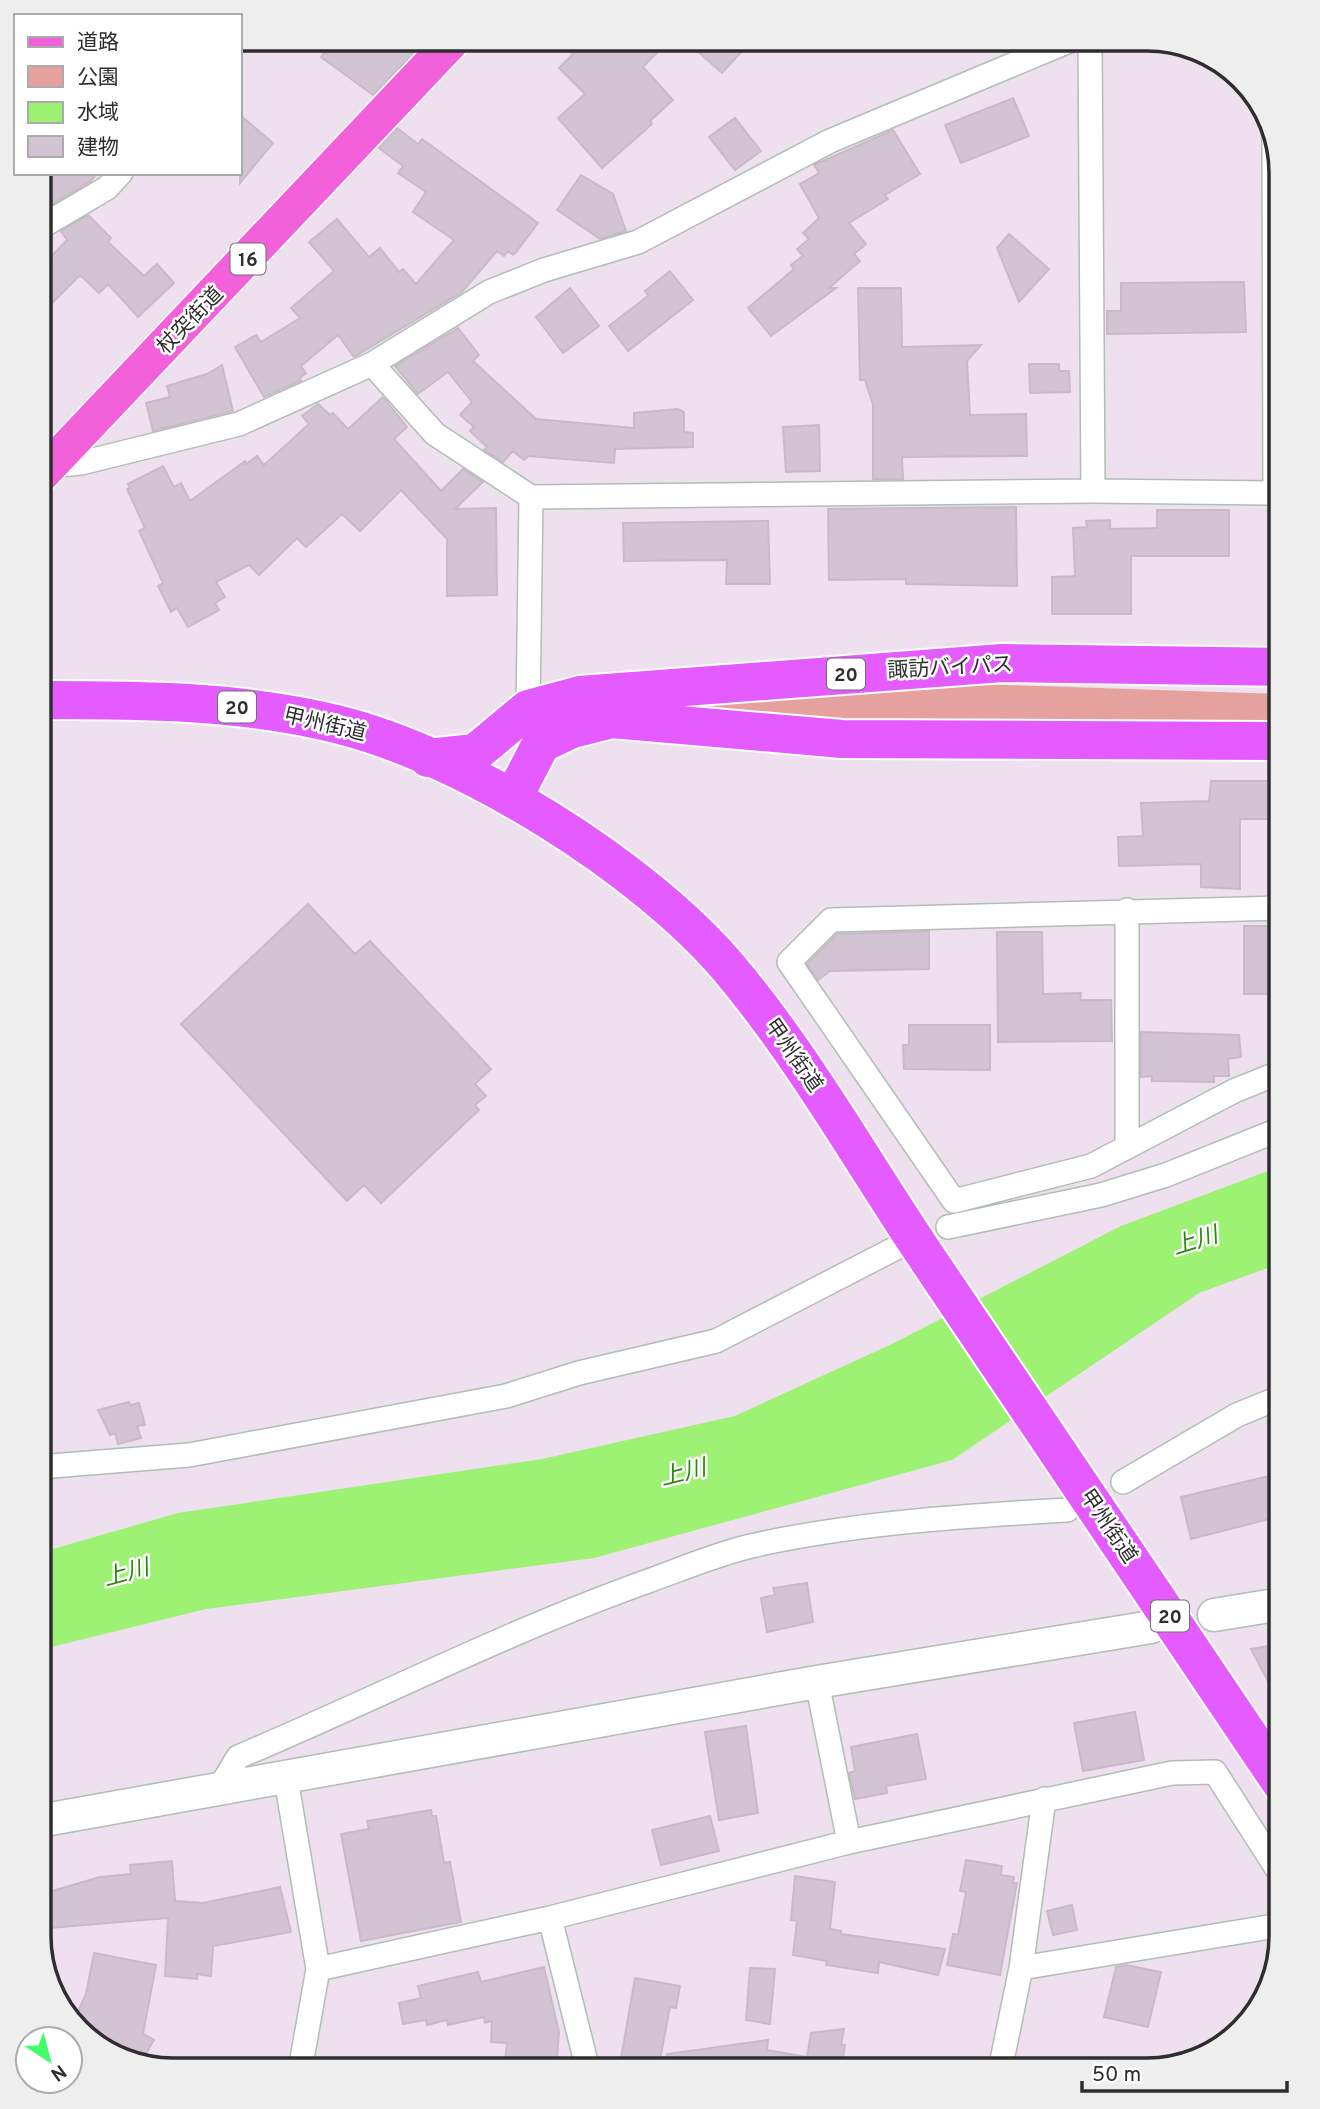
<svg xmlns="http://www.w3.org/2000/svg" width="1320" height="2109" font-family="Overpass,'Noto Sans JP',sans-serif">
  <rect width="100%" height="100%" fill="#eee0ef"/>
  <path fill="#e5a19d" d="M 915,682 L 1281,694 L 1281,734 L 850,727 L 602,700 Z"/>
  <path fill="#9df173" d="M 1281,1166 L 1281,1263 L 1199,1293 L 952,1460 L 594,1558 L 206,1609 L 39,1650 L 39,1553 L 178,1513 L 542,1459 L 735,1416 L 894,1343 L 1121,1226 Z"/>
  <path fill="#d2c4d2" stroke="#cbb9ca" stroke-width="2" d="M 311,39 L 427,39 L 373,95 L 321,57 L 326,51 Z
    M 558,39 L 670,39 L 643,67 L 673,100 L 650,121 L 652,124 L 602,168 L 558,118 L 585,94 L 559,68 L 573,54 Z
    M 684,39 L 753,39 L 722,73 Z
    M 1013,98 L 1029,136 L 961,163 L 945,125 Z
    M 240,115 L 273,143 L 240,183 Z
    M 735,118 L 761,151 L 735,170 L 709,137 Z
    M 397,128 L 418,144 L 422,139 L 538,223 L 517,251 L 513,255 L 508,251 L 504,256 L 497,251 L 462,292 L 354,357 L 338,335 L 301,366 L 306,373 L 299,379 L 301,381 L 264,397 L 235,347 L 256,335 L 261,342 L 300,318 L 291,308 L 334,271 L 309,242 L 337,219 L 369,257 L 380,248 L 399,272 L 403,269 L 416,284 L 454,240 L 413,212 L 426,192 L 398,173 L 403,166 L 379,148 Z
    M 893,130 L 920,174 L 885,195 L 888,199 L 849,223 L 866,244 L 854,254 L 860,261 L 829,288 L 836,288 L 771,336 L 748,308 L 794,269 L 791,265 L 803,256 L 797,249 L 809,239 L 803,233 L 819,218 L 800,184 L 819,173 L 814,165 Z
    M 39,173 L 97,173 L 91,181 L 44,209 L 39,202 Z
    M 581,175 L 613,194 L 626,231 L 600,239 L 557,210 Z
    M 88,215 L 111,238 L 108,242 L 144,276 L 157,264 L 174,283 L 138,317 L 108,284 L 99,293 L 80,275 L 39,316 L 39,269 L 67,240 L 61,231 Z
    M 1009,234 L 1049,269 L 1019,302 L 997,248 Z
    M 670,271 L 693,300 L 628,351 L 609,326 L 648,296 L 645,291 Z
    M 1244,282 L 1246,332 L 1107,334 L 1107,311 L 1121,311 L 1121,283 Z
    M 570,288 L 599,326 L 563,353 L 536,317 Z
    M 858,288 L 901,288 L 902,347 L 981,345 L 967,361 L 970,415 L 1026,414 L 1027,456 L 902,457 L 903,479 L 873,479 L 873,405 L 865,380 L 860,380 Z
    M 458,328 L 479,355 L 473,361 L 536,419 L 634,428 L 634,413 L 678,409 L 684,412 L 684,432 L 693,433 L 693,447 L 615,449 L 614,463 L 528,456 L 524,460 L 513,451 L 503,462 L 484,450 L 487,447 L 470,431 L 474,427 L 460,415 L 472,402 L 448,372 L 418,394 L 395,366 Z
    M 1029,364 L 1059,364 L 1059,371 L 1069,371 L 1070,392 L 1030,393 Z
    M 222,365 L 233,411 L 153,431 L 146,403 L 170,397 L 167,386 L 207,374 Z
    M 383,397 L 407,427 L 394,439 L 441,491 L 463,469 L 483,482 L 455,509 L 496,508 L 497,595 L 447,596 L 447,539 L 401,490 L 360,531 L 342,514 L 306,547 L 297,538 L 259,575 L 249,565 L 216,582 L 225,597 L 215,603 L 219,610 L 188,627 L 177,608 L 171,612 L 158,586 L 163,583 L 139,531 L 145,528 L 127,489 L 130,488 L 128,484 L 163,466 L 174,487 L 181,483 L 190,501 L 245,461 L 246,464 L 257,456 L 264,465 L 309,424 L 302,416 L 318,404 L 330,415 L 333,413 L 348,429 Z
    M 819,425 L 820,471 L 786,472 L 783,427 Z
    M 1016,507 L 1017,586 L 906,584 L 906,579 L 829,580 L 828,509 Z
    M 1157,510 L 1229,510 L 1229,556 L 1131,556 L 1131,614 L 1052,614 L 1052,577 L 1075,576 L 1073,528 L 1087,527 L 1086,521 L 1110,520 L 1110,529 L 1157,528 Z
    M 768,521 L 770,584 L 726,584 L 727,560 L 624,561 L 623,523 Z
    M 1211,781 L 1275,781 L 1275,819 L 1240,819 L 1240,889 L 1201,887 L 1201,864 L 1119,866 L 1118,837 L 1143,836 L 1141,803 L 1209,801 Z
    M 308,904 L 355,954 L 370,941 L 491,1069 L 475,1084 L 486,1096 L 475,1105 L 479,1110 L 381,1203 L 364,1185 L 347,1201 L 181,1024 Z
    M 1244,926 L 1269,926 L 1269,959 L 1281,959 L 1281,994 L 1244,994 Z
    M 929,931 L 929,969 L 830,971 L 818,980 L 807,964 L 837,934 Z
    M 997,932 L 1042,932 L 1043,994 L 1081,993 L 1080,1000 L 1111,1000 L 1112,1041 L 998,1042 Z
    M 909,1025 L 990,1025 L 990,1070 L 904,1069 L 903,1045 L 909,1045 Z
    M 1141,1032 L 1239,1035 L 1241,1057 L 1228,1059 L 1229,1076 L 1214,1076 L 1214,1082 L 1152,1081 L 1152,1076 L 1141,1077 Z
    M 129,1402 L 130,1405 L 139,1403 L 145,1425 L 137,1426 L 141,1438 L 118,1444 L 115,1433 L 110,1435 L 98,1410 Z
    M 1281,1473 L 1281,1516 L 1191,1539 L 1181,1497 Z
    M 807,1583 L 813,1622 L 767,1632 L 761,1598 L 775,1595 L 773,1588 Z
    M 1281,1644 L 1281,1706 L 1251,1649 Z
    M 1135,1712 L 1144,1760 L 1083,1771 L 1074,1723 Z
    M 746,1726 L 758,1813 L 719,1820 L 705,1732 Z
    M 917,1734 L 926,1779 L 886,1786 L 887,1793 L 855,1799 L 849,1773 L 855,1771 L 851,1747 Z
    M 431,1810 L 432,1816 L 436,1816 L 444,1863 L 450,1862 L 461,1922 L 361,1941 L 341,1834 L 369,1829 L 367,1821 Z
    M 710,1816 L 719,1851 L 661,1865 L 652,1830 Z
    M 966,1860 L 1002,1866 L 1001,1875 L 1014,1877 L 1013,1883 L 1017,1883 L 1000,1975 L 947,1965 L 953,1934 L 958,1935 L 966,1892 L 960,1891 Z
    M 172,1861 L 175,1901 L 203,1903 L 280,1887 L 291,1932 L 213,1946 L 211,1976 L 197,1974 L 197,1979 L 165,1976 L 168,1918 L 38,1929 L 38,1895 L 100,1877 L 131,1874 L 130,1865 Z
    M 795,1876 L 835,1882 L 830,1929 L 841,1931 L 841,1934 L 945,1949 L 938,1975 L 879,1962 L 878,1973 L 826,1965 L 827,1961 L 793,1955 L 797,1921 L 791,1920 Z
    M 1072,1905 L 1077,1930 L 1053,1935 L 1047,1911 Z
    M 94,1953 L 156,1965 L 143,2034 L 154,2040 L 141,2062 L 98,2048 L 74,2020 L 86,1994 Z
    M 1126,1965 L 1161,1972 L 1148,2027 L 1104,2017 L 1116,1967 Z
    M 544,1967 L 559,2032 L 556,2070 L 504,2070 L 507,2043 L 491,2042 L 492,2021 L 485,2023 L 484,2017 L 448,2025 L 447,2020 L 427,2025 L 426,2020 L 403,2024 L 399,2003 L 421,1998 L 418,1986 L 478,1972 L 481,1982 Z
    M 750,1968 L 775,1969 L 770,2024 L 746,2020 Z
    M 635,1978 L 680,1986 L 676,2008 L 670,2007 L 658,2070 L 619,2070 Z
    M 844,2029 L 841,2045 L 845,2045 L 841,2070 L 740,2070 L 667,2060 L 667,2054 L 768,2040 L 767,2050 L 807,2057 L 811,2033 Z"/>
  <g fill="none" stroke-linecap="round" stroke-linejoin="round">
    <defs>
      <path id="street" d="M 1090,39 L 1093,491
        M 1274,139 L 1275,493
        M 39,228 L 107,188 L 121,173
        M 372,364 L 435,434 L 531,497 L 1093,491 L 1281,493
        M 49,466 L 81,463 L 239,424 L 372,364 L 489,292 L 544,270 L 638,242 L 830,141 L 1074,39
        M 528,709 L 531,497
        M 1127,910 L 1127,1146
        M 1281,1072 L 1234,1091 L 1091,1166 L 954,1201 L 789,962 L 831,920 L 1281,908
        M 948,1227 L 1101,1195 L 1166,1175 L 1281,1129
        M 39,1467 L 189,1455 L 506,1396 L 579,1373 L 716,1341 L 894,1249
        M 1123,1482 L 1237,1415 L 1281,1397
        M 817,1682 L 849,1842
        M 286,1779 L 318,1969 L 300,2070
        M 219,1789 L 238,1757 C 376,1699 510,1630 651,1580 C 684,1568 717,1554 751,1546 C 852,1523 964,1516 1067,1510
        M 550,1918 L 588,2070
        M 1021,1968 L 1281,1925
        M 318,1969 L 550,1918 L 849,1842 L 1172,1773 L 1215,1772 L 1281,1875
        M 1000,2070 L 1021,1968 L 1044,1799"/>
      <path id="secondary" d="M 1214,1615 L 1281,1604
        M 39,1821 L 817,1682 L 1151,1627"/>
      <path id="primary" d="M 39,477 L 454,39"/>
      <path id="highway" d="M 39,700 C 139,700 238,700 336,724 C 464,755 643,867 728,967 C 804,1057 861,1160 927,1258 C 1046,1432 1164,1607 1281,1783
        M 428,758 L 475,753 L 528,709 L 580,695 L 1002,663 L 1281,667
        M 513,798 L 541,744 L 572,729 L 612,719 L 842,739 L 1281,741"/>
    </defs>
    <use href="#street" stroke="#b0beb3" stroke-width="26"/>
    <use href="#secondary" stroke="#b0beb3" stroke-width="35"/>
    <use href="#primary" stroke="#fff" stroke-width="38"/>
    <use href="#highway" stroke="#fff" stroke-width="42"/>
    <use href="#street" stroke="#fff" stroke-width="23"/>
    <use href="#secondary" stroke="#fff" stroke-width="32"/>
    <use href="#primary" stroke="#f361da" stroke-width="35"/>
    <use href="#highway" stroke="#e45bff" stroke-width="38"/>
  </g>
  <g text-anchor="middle" stroke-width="5" stroke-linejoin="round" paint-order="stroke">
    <g fill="#fff" stroke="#6d6d6d" stroke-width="2">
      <rect x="230.5" y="243.5" width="35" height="31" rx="5"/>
      <rect x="827" y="658.5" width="38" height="31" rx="5"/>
      <rect x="218" y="691.5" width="38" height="31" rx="5"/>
      <rect x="1151" y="1600.5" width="38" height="31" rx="5"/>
    </g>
    <g font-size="19" font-weight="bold" fill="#2e2e2e">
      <text x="248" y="266">16</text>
      <text x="846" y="681">20</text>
      <text x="237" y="714">20</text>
      <text x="1170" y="1623">20</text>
    </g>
    <g font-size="21" fill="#2e2e2e" stroke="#fff">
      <text transform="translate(190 320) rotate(-46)" y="7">杖突街道</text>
      <text transform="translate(950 667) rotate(-3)" y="7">諏訪バイパス</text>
      <text transform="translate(325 724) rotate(13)" y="7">甲州街道</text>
      <text transform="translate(794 1055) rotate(55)" y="7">甲州街道</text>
      <text transform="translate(1109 1526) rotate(56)" y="7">甲州街道</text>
    </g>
    <g font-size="23" font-style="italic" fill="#2b870d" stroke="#fff">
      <text transform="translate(1195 1240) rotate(-17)" y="8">上川</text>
      <text transform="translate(683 1472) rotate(-14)" y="8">上川</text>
      <text transform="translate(126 1572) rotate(-15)" y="8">上川</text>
    </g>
  </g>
  <path d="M0 0H1320V2109H0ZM173 51H1147A122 122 0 0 1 1269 173V1936A122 122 0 0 1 1147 2058H173A122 122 0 0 1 51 1936V173A122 122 0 0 1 173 51Z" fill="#eee" fill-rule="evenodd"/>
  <path fill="none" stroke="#2e2e2e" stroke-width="3.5" d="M173 51H1147A122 122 0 0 1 1269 173V1936A122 122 0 0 1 1147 2058H173A122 122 0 0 1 51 1936V173A122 122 0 0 1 173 51Z"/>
  <rect x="14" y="14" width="228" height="161" fill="#ffffff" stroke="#ababab" stroke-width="2"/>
  <rect x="28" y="37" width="35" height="10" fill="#f361da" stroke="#ababab" stroke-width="2"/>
  <text x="77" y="49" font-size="21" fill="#2e2e2e">道路</text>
  <rect x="28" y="66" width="35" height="21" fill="#e5a19d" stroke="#ababab" stroke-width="2"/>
  <text x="77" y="84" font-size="21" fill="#2e2e2e">公園</text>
  <rect x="28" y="102" width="35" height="21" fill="#9df173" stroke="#ababab" stroke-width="2"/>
  <text x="77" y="119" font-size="21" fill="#2e2e2e">水域</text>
  <rect x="28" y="136" width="35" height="21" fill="#d2c4d2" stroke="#ababab" stroke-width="2"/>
  <text x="77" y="154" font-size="21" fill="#2e2e2e">建物</text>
  <g transform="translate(49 2060) rotate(144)"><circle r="33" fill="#ffffff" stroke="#ababab" stroke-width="2"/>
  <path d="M0-5L12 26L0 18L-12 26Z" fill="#40fd69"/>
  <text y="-10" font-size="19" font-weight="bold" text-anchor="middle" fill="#2e2e2e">N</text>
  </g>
  <path d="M1082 2081v10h205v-10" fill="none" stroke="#2e2e2e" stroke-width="3.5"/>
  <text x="1092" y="2081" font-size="21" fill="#2e2e2e" stroke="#ffffff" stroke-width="5" paint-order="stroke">50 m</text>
</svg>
